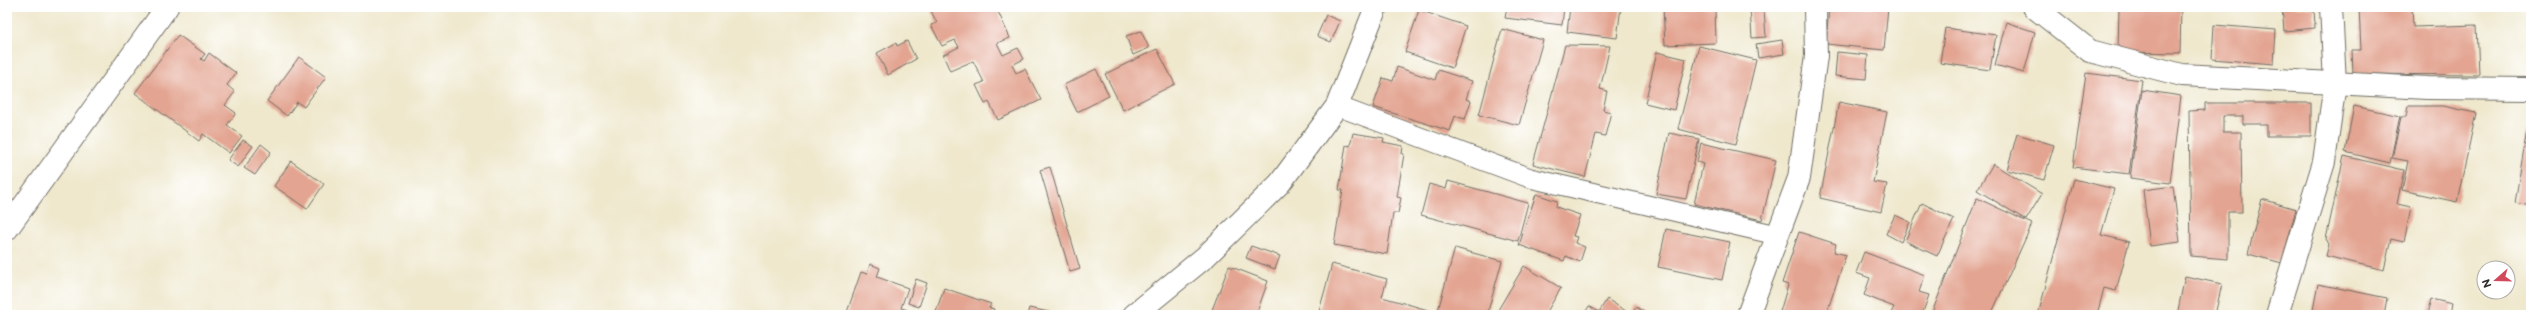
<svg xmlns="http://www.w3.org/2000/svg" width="2538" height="322" font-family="'Balsamiq Sans',sans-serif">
  <rect width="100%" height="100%" fill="#fff"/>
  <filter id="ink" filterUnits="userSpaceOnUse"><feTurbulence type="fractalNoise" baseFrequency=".025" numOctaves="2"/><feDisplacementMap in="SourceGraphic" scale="8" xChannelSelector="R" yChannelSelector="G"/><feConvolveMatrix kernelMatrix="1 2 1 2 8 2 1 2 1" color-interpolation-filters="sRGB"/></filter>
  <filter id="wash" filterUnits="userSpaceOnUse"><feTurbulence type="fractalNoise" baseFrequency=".012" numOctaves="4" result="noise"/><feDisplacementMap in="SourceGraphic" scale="16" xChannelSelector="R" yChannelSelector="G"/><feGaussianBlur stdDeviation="0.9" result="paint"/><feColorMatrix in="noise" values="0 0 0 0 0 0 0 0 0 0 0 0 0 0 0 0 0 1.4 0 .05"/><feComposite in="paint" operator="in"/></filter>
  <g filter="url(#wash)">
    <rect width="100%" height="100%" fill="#efe8cd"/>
    <g id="blocks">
      <path fill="#e3a491" d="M 939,7 L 996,7 L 1010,38 L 997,43 L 1003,55 L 1018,48 L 1024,59 L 1012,65 L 1016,73 L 1025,69 L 1041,100 L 998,120 L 989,102 L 985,104 L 976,85 L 984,82 L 973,61 L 950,71 L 943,55 L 959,47 L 955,40 L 942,46 L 931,25 L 937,23 L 931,11 Z
        M 1507,7 L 1564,7 L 1562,25 L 1505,18 Z
        M 1570,7 L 1621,7 L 1617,38 L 1567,32 Z
        M 1663,7 L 1715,7 L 1716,43 L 1665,45 Z
        M 1829,7 L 1888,7 L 1884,50 L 1826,44 Z
        M 2119,7 L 2181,7 L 2180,53 L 2118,52 Z
        M 2282,7 L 2314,7 L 2315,28 L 2284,31 Z
        M 2359,7 L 2412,7 L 2413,27 L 2477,25 L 2479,75 L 2353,74 L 2352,50 L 2361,50 Z
        M 1750,9 L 1764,9 L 1766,37 L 1752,38 Z
        M 1419,10 L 1466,26 L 1452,68 L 1405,52 Z
        M 1326,15 L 1340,21 L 1331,42 L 1317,36 Z
        M 2006,22 L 2035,32 L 2024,73 L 1995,65 Z
        M 2214,25 L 2276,30 L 2274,64 L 2212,59 Z
        M 1945,28 L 1996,35 L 1990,70 L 1940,63 Z
        M 1502,29 L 1543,40 L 1519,125 L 1479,115 Z
        M 1141,31 L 1149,48 L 1133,55 L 1126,36 Z
        M 178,35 L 205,54 L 201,59 L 204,61 L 209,53 L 236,73 L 227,85 L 235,92 L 225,105 L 236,113 L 227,125 L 242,136 L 229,153 L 203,134 L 199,141 L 135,93 Z
        M 1782,40 L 1784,54 L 1758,58 L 1756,44 Z
        M 907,41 L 916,59 L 888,75 L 877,53 L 896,43 L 897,46 Z
        M 1565,45 L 1610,46 L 1600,89 L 1607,91 L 1603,110 L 1611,112 L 1605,136 L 1596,134 L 1585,177 L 1533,164 Z
        M 1699,46 L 1756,60 L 1736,144 L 1678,129 Z
        M 1157,49 L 1175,84 L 1123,110 L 1105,74 Z
        M 1657,52 L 1686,59 L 1674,110 L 1645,103 Z
        M 1837,52 L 1868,55 L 1866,79 L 1835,76 Z
        M 299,57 L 326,77 L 304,107 L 297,102 L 287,116 L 267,101 Z
        M 1397,67 L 1435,80 L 1438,70 L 1472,81 L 1466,99 L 1471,101 L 1465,119 L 1455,116 L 1450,131 L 1373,107 L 1383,78 L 1393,81 Z
        M 1096,69 L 1109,96 L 1077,112 L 1064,85 Z
        M 2086,73 L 2142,80 L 2129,174 L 2073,167 Z
        M 2142,90 L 2181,96 L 2170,183 L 2130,178 Z
        M 1839,102 L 1887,112 L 1873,182 L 1887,184 L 1881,212 L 1820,198 Z
        M 2205,103 L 2311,103 L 2311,136 L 2267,136 L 2267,124 L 2243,124 L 2243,116 L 2223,116 L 2223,132 L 2241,132 L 2242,212 L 2228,212 L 2228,259 L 2191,256 L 2189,111 L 2205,110 Z
        M 2354,106 L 2400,116 L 2390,163 L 2345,152 Z
        M 2408,106 L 2443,106 L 2476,113 L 2457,202 L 2402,190 L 2408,161 L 2392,158 L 2401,117 L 2406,117 Z
        M 2527,130 L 2531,131 L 2531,206 L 2515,203 Z
        M 1353,133 L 1384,138 L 1383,142 L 1403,146 L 1402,154 L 1404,154 L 1397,197 L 1401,198 L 1398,213 L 1393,213 L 1387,254 L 1334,245 L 1343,190 L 1339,190 L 1346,145 L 1350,146 Z
        M 1669,133 L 1699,139 L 1686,199 L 1656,194 Z
        M 2017,134 L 2054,145 L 2044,180 L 2007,170 Z
        M 243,140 L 253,146 L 238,167 L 228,160 Z
        M 1701,143 L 1776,160 L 1762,220 L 1694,204 L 1703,164 L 1697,162 Z
        M 261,144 L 271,152 L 255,175 L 244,168 Z
        M 2344,156 L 2404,170 L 2397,204 L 2411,207 L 2404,242 L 2391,239 L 2384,270 L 2326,256 L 2329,244 L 2326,239 Z
        M 291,161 L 324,184 L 307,209 L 274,186 Z
        M 1993,164 L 2042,194 L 2026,220 L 1977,190 Z
        M 1050,167 L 1080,269 L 1070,272 L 1040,170 Z
        M 2074,179 L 2114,189 L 2101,235 L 2129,242 L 2116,291 L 2104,288 L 2097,315 L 2038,315 Z
        M 1448,181 L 1528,203 L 1518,241 L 1421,215 L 1429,184 L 1446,189 Z
        M 2173,186 L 2180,242 L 2150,246 L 2143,190 Z
        M 1536,194 L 1557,201 L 1556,207 L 1580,215 L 1573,236 L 1577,237 L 1575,243 L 1585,247 L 1580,262 L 1566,256 L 1564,261 L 1519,245 Z
        M 1977,198 L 2032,224 L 1991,315 L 1931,315 Z
        M 2262,199 L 2296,209 L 2282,263 L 2248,254 Z
        M 1922,203 L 1954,219 L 1937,256 L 1905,241 Z
        M 1895,215 L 1910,222 L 1901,242 L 1886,234 Z
        M 1666,229 L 1730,242 L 1722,280 L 1658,267 Z
        M 1799,232 L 1836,244 L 1834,252 L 1846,255 L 1826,315 L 1779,315 L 1788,285 L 1782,283 Z
        M 1251,246 L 1280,256 L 1275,269 L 1246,258 Z
        M 1455,248 L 1502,261 L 1487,315 L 1457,315 L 1438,310 Z
        M 1864,252 L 1925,275 L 1919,292 L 1929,295 L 1922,315 L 1890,315 L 1894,307 L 1864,295 L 1870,278 L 1856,273 Z
        M 870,264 L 880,268 L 877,277 L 908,288 L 901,308 L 908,310 L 907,315 L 846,315 L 861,272 L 867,274 Z
        M 1332,264 L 1387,279 L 1382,297 L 1446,315 L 1318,315 Z
        M 1229,266 L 1268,281 L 1256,315 L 1210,315 Z
        M 1524,266 L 1561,288 L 1545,315 L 1495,315 Z
        M 2185,276 L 2222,284 L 2215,315 L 2177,315 Z
        M 916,279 L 927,283 L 919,307 L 908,303 Z
        M 2318,284 L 2387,298 L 2384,315 L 2312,315 Z
        M 944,288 L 991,304 L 989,308 L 994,309 L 992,315 L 935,315 Z
        M 1607,299 L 1632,315 L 1636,307 L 1650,315 L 1584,315 L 1589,306 L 1599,312 Z
        M 2431,299 L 2452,304 L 2450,315 L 2427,314 Z
        M 1029,308 L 1059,314 L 1059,315 L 1027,315 Z"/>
    </g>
  </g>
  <g filter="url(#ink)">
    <use href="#blocks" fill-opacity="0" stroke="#706d64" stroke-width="1"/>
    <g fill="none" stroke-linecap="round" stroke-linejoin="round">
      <defs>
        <path id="service" d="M 1337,106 L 1530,178 L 1777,235"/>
        <path id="minor" d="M 2034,7 L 2090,51 L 2182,75 L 2427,88 L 2531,89
          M 7,229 L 167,7
          M 1134,315 L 1205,257 L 1280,183 L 1337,106 L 1376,7
          M 1748,315 L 1799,178 L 1816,56 L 1815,7
          M 2277,315 L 2324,162 L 2335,83 L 2331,7"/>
      </defs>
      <use href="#service" stroke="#706d64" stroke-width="21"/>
      <use href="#minor" stroke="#706d64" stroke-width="24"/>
      <use href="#service" stroke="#fff" stroke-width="19"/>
      <use href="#minor" stroke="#fff" stroke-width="22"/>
    </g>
  </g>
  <rect width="2538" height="322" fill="none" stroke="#fff" stroke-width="24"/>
  <g transform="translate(2496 280) rotate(250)"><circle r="19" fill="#ffffff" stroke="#aaaaaa"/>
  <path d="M0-3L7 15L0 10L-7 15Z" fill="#d1495b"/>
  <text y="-6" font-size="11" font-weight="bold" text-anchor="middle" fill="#2b2b2b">N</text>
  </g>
</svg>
